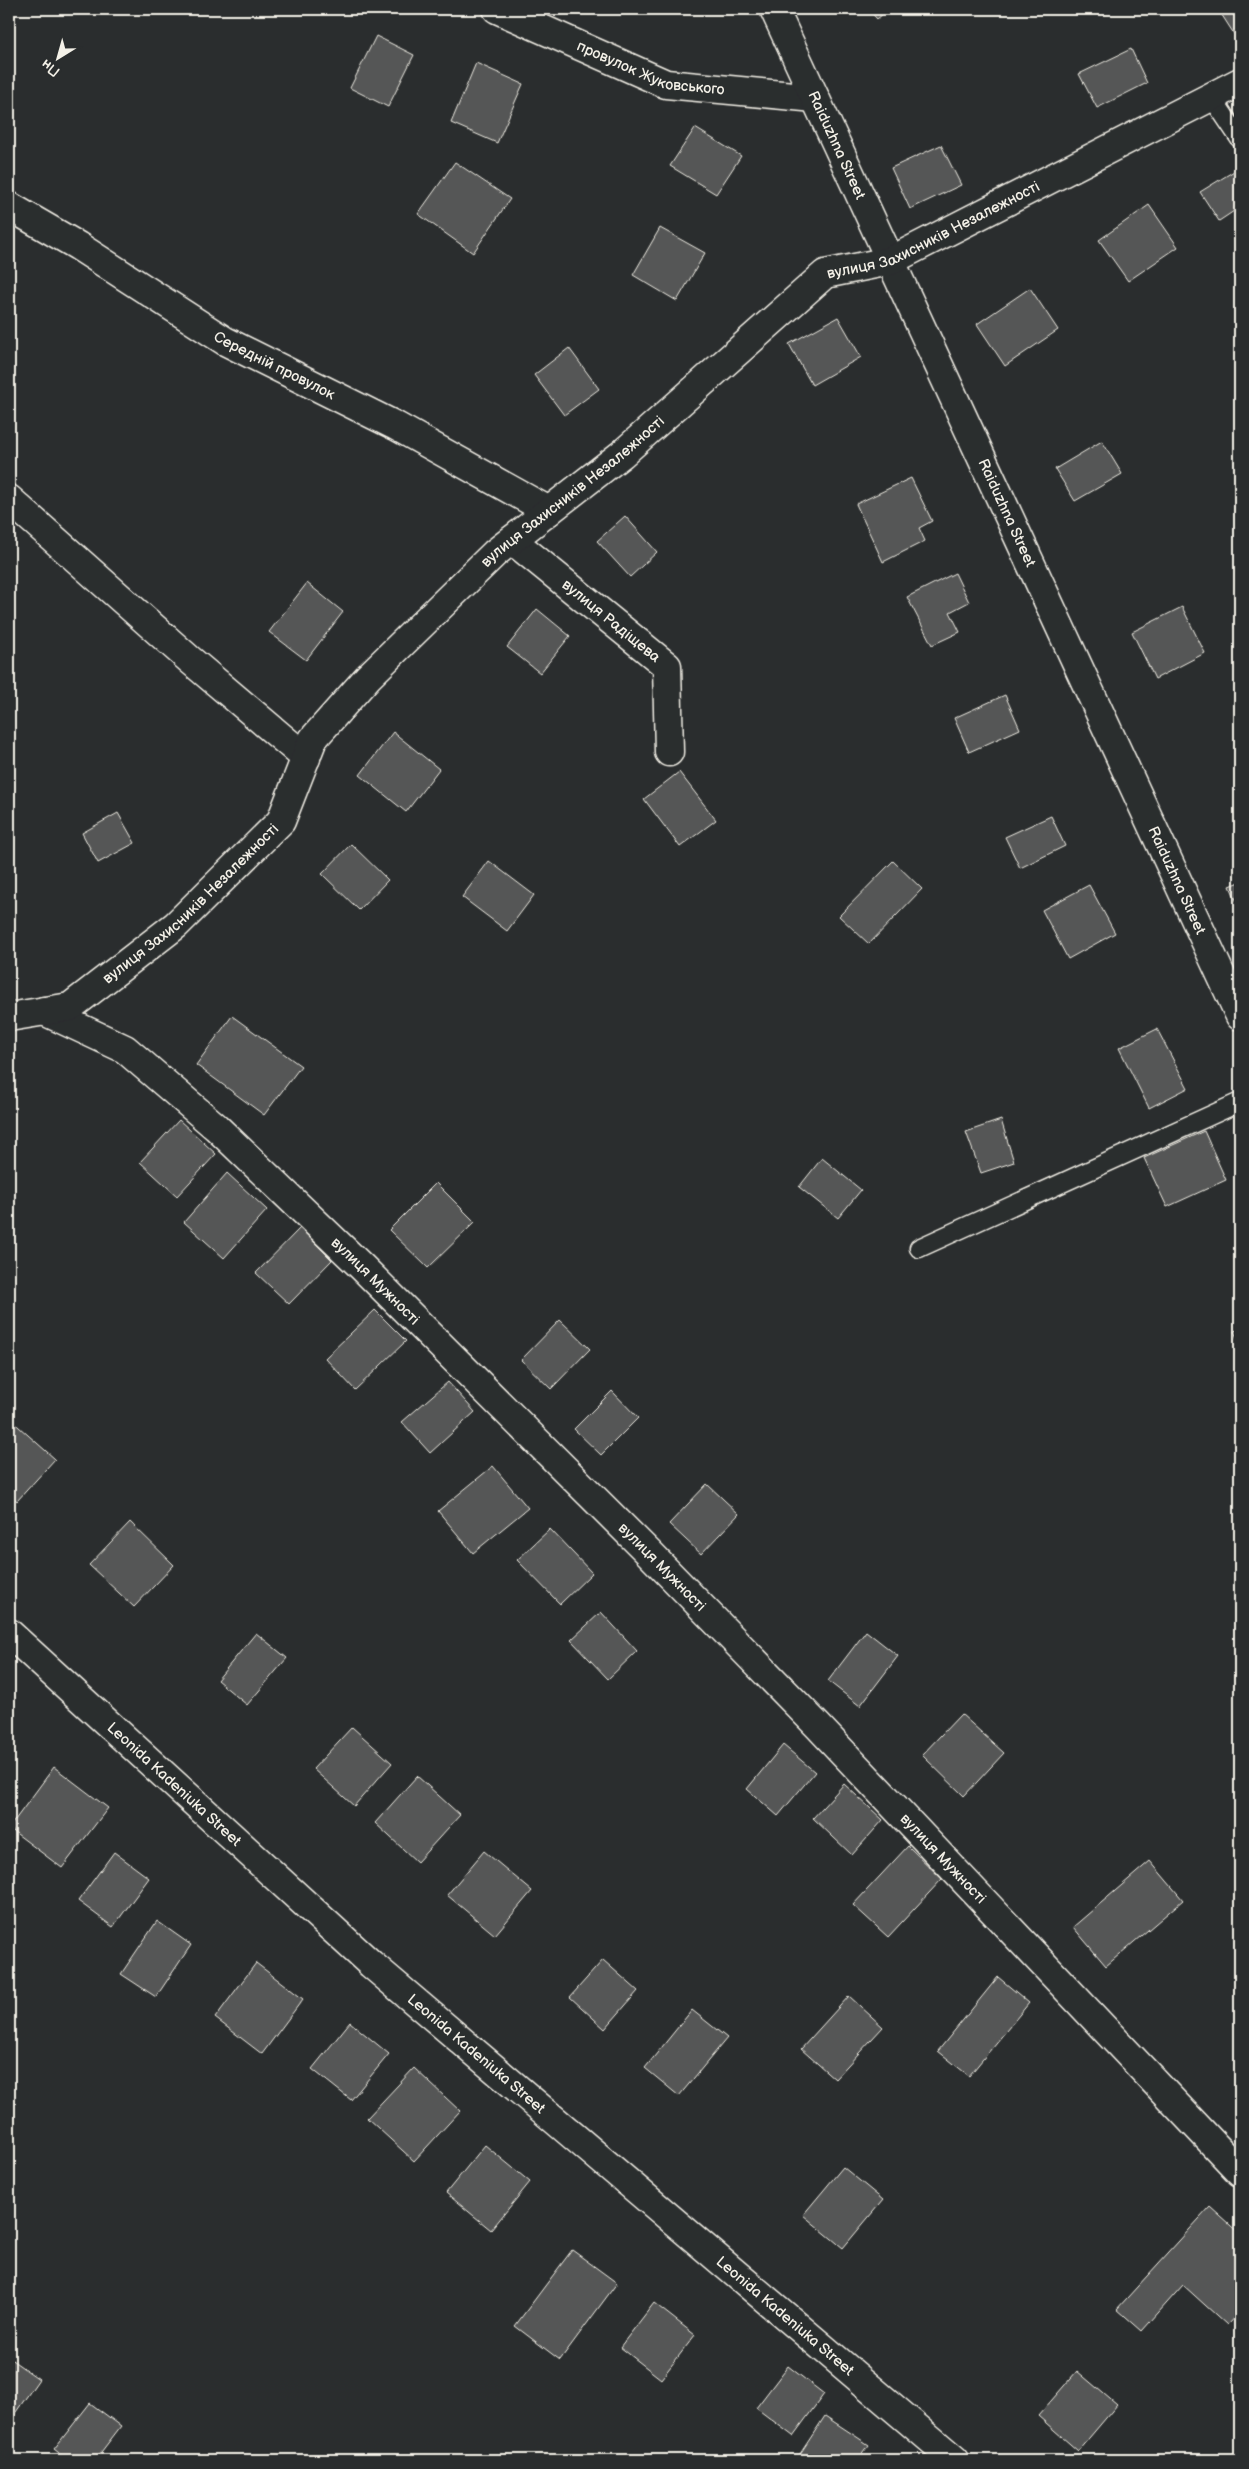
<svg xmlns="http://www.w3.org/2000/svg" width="1249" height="2469" font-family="'Balsamiq Sans',sans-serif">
  <rect width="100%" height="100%" fill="#2a2d2e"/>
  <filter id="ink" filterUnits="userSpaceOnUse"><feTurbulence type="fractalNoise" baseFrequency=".02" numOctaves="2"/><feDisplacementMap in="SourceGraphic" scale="10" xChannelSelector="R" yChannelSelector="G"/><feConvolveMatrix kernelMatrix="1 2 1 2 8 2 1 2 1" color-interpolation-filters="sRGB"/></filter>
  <g filter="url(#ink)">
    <path fill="#555756" stroke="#f4f1e8" d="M 868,9 L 889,9 L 877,19 Z
      M 1218,9 L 1240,9 L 1240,34 L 1236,37 Z
      M 376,36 L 414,55 L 388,107 L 350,88 Z
      M 1131,49 L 1147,83 L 1097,108 L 1079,74 Z
      M 476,63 L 523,84 L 497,143 L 451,123 Z
      M 695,128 L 741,156 L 716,194 L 670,166 Z
      M 941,145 L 961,185 L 910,209 L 891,168 Z
      M 455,162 L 510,199 L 473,253 L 418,214 Z
      M 1239,168 L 1240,207 L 1219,221 L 1200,192 Z
      M 1149,205 L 1178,247 L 1128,281 L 1099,240 Z
      M 660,228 L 705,253 L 677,301 L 633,275 Z
      M 1030,288 L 1058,330 L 1005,366 L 977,324 Z
      M 838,317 L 861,357 L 812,385 L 789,344 Z
      M 569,348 L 599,389 L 564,415 L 534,375 Z
      M 1102,441 L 1122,474 L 1075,501 L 1055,469 Z
      M 911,478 L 932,521 L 919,528 L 925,541 L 883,562 L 856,504 Z
      M 625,516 L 657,552 L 630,577 L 597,541 Z
      M 955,573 L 969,602 L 950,612 L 960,632 L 932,645 L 907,597 Z
      M 307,583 L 343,612 L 306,660 L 269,632 Z
      M 1182,607 L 1205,653 L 1155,679 L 1132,632 Z
      M 537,609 L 570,636 L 540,673 L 507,647 Z
      M 1005,695 L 1020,729 L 969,752 L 954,718 Z
      M 393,732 L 439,769 L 406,812 L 360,775 Z
      M 679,772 L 716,820 L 680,847 L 644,799 Z
      M 118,813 L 135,843 L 98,863 L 82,833 Z
      M 1051,816 L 1065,846 L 1020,868 L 1005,837 Z
      M 351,844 L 388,880 L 359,910 L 322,874 Z
      M 489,861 L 534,895 L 507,931 L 462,897 Z
      M 893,861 L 922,889 L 869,944 L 839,916 Z
      M 1240,882 L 1240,909 L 1230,886 Z
      M 1089,885 L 1115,933 L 1068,959 L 1042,910 Z
      M 232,1016 L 301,1066 L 264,1115 L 196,1065 Z
      M 1157,1029 L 1188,1088 L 1149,1108 L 1119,1048 Z
      M 179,1120 L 216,1154 L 177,1196 L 140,1162 Z
      M 1001,1120 L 1014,1162 L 981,1173 L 966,1132 Z
      M 1204,1131 L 1226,1180 L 1167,1207 L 1144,1158 Z
      M 822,1158 L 861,1190 L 838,1218 L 799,1187 Z
      M 227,1173 L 267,1210 L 224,1258 L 184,1222 Z
      M 436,1183 L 475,1222 L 428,1268 L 389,1230 Z
      M 300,1228 L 332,1260 L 289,1304 L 256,1273 Z
      M 375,1310 L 406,1341 L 355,1390 L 325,1358 Z
      M 560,1320 L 590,1349 L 551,1389 L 521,1360 Z
      M 1240,1329 L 1240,1345 L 1234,1331 Z
      M 448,1382 L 475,1412 L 430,1453 L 402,1422 Z
      M 612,1391 L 638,1418 L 601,1455 L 574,1429 Z
      M 10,1419 L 55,1459 L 17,1501 L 9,1494 Z
      M 493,1466 L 528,1508 L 473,1553 L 438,1511 Z
      M 707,1484 L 739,1514 L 701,1554 L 669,1524 Z
      M 130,1522 L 174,1565 L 134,1607 L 89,1565 Z
      M 550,1529 L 592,1573 L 560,1604 L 517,1560 Z
      M 601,1612 L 637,1651 L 608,1679 L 571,1640 Z
      M 866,1631 L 898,1656 L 860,1706 L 828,1681 Z
      M 256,1633 L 287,1658 L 247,1705 L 217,1680 Z
      M 961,1714 L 1004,1753 L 964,1796 L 922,1755 Z
      M 352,1727 L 392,1763 L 354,1806 L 313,1769 Z
      M 783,1745 L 815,1772 L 778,1816 L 747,1789 Z
      M 54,1767 L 108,1808 L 62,1868 L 9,1828 Z
      M 417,1776 L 460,1815 L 417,1862 L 375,1823 Z
      M 844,1784 L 883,1820 L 852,1855 L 813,1818 Z
      M 908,1846 L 942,1879 L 888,1937 L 853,1905 Z
      M 484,1851 L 532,1891 L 495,1935 L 447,1895 Z
      M 114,1852 L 149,1878 L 113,1927 L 78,1901 Z
      M 1150,1861 L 1183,1900 L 1106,1966 L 1073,1927 Z
      M 157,1921 L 191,1945 L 156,1997 L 121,1974 Z
      M 603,1960 L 638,1991 L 605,2029 L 570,1997 Z
      M 256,1963 L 303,1999 L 262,2054 L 215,2018 Z
      M 998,1977 L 1029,2003 L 969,2076 L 938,2051 Z
      M 849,1996 L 883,2027 L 835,2079 L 801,2049 Z
      M 692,2010 L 727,2038 L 679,2096 L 645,2068 Z
      M 350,2022 L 389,2054 L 351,2100 L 312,2069 Z
      M 414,2068 L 460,2111 L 414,2161 L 367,2118 Z
      M 485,2145 L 530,2182 L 491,2230 L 446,2193 Z
      M 843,2167 L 883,2200 L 843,2248 L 803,2215 Z
      M 1210,2207 L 1240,2234 L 1240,2311 L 1227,2325 L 1183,2285 L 1142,2331 L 1117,2309 Z
      M 572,2250 L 617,2283 L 560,2360 L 515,2326 Z
      M 654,2303 L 695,2335 L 661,2379 L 620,2347 Z
      M 9,2358 L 39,2379 L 9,2422 Z
      M 788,2366 L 824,2394 L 793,2436 L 756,2408 Z
      M 1077,2371 L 1117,2405 L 1078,2451 L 1038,2416 Z
      M 90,2403 L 121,2426 L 95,2460 L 68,2460 L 54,2449 Z
      M 825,2416 L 869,2445 L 858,2460 L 796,2460 Z"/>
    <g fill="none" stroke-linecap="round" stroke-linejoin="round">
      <defs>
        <path id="lane" d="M 1211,96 L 1240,139
          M 919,1248 L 1240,1102"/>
        <g id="street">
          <path id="s1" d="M 497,9 L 666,84 L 815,98"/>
          <path id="s2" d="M 774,9 L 1240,1016"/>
          <path id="s3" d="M 9,206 L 78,246 L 225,341 L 396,426 L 549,511"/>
          <path d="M 9,499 L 189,659 L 306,758"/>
          <path id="s4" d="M 512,540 L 667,666 L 669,752"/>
          <path id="s5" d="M 44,1011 L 125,1049 L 216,1127 L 362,1267 L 648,1552 L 818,1726 L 1240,2172"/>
          <path id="s6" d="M 9,1017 L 70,1007 L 176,925 L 281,821 L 313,739 L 368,677 L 495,553 L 622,454 L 825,274 L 890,261 L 1240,82"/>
          <path id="s7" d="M 9,1633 L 371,1964 L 955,2460"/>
        </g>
      </defs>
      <use href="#lane" stroke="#f4f1e8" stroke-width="21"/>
      <use href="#street" stroke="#f4f1e8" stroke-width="31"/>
      <use href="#lane" stroke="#2a2d2e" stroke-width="18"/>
      <use href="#street" stroke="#2a2d2e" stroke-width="28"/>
    </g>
  </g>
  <g text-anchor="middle" stroke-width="4.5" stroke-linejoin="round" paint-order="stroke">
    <g font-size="15" fill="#f4f1e8" stroke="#2a2d2e">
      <text dy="5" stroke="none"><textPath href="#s1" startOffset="166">провулок Жуковського</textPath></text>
      <text dy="5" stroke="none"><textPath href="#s2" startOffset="150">Raiduzhna Street</textPath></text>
      <text dy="5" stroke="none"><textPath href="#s6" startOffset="1242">вулиця Захисників Незалежності</textPath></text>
      <text dy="5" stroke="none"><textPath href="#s3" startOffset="310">Середній провулок</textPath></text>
      <text dy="5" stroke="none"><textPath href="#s6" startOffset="791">вулиця Захисників Незалежності</textPath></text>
      <text dy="5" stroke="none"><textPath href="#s2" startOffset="555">Raiduzhna Street</textPath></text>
      <text dy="5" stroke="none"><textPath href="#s4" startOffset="128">вулиця Радіщева</textPath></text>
      <text dy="5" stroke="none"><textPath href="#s2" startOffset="960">Raiduzhna Street</textPath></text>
      <text dy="5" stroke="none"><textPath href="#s6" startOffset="221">вулиця Захисників Незалежності</textPath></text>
      <text dy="5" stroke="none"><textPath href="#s5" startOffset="431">вулиця Мужності</textPath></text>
      <text dy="5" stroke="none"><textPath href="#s5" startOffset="836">вулиця Мужності</textPath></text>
      <text dy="5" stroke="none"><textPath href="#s7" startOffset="224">Leonida Kadeniuka Street</textPath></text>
      <text dy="5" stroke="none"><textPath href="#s5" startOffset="1241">вулиця Мужності</textPath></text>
      <text dy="5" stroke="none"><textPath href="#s7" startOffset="629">Leonida Kadeniuka Street</textPath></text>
      <text dy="5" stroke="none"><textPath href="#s7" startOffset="1034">Leonida Kadeniuka Street</textPath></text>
    </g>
  </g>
  <rect width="1249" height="2469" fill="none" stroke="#2a2d2e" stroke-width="30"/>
  <rect x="15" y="15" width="1219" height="2439" fill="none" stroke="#f4f1e8" stroke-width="2" filter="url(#ink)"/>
  <g transform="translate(58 58) rotate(217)" stroke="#2a2d2e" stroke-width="4" paint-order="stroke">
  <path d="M0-4L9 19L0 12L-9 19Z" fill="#f4f1e8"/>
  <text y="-8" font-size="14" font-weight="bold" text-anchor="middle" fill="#f4f1e8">Пн</text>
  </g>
</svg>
